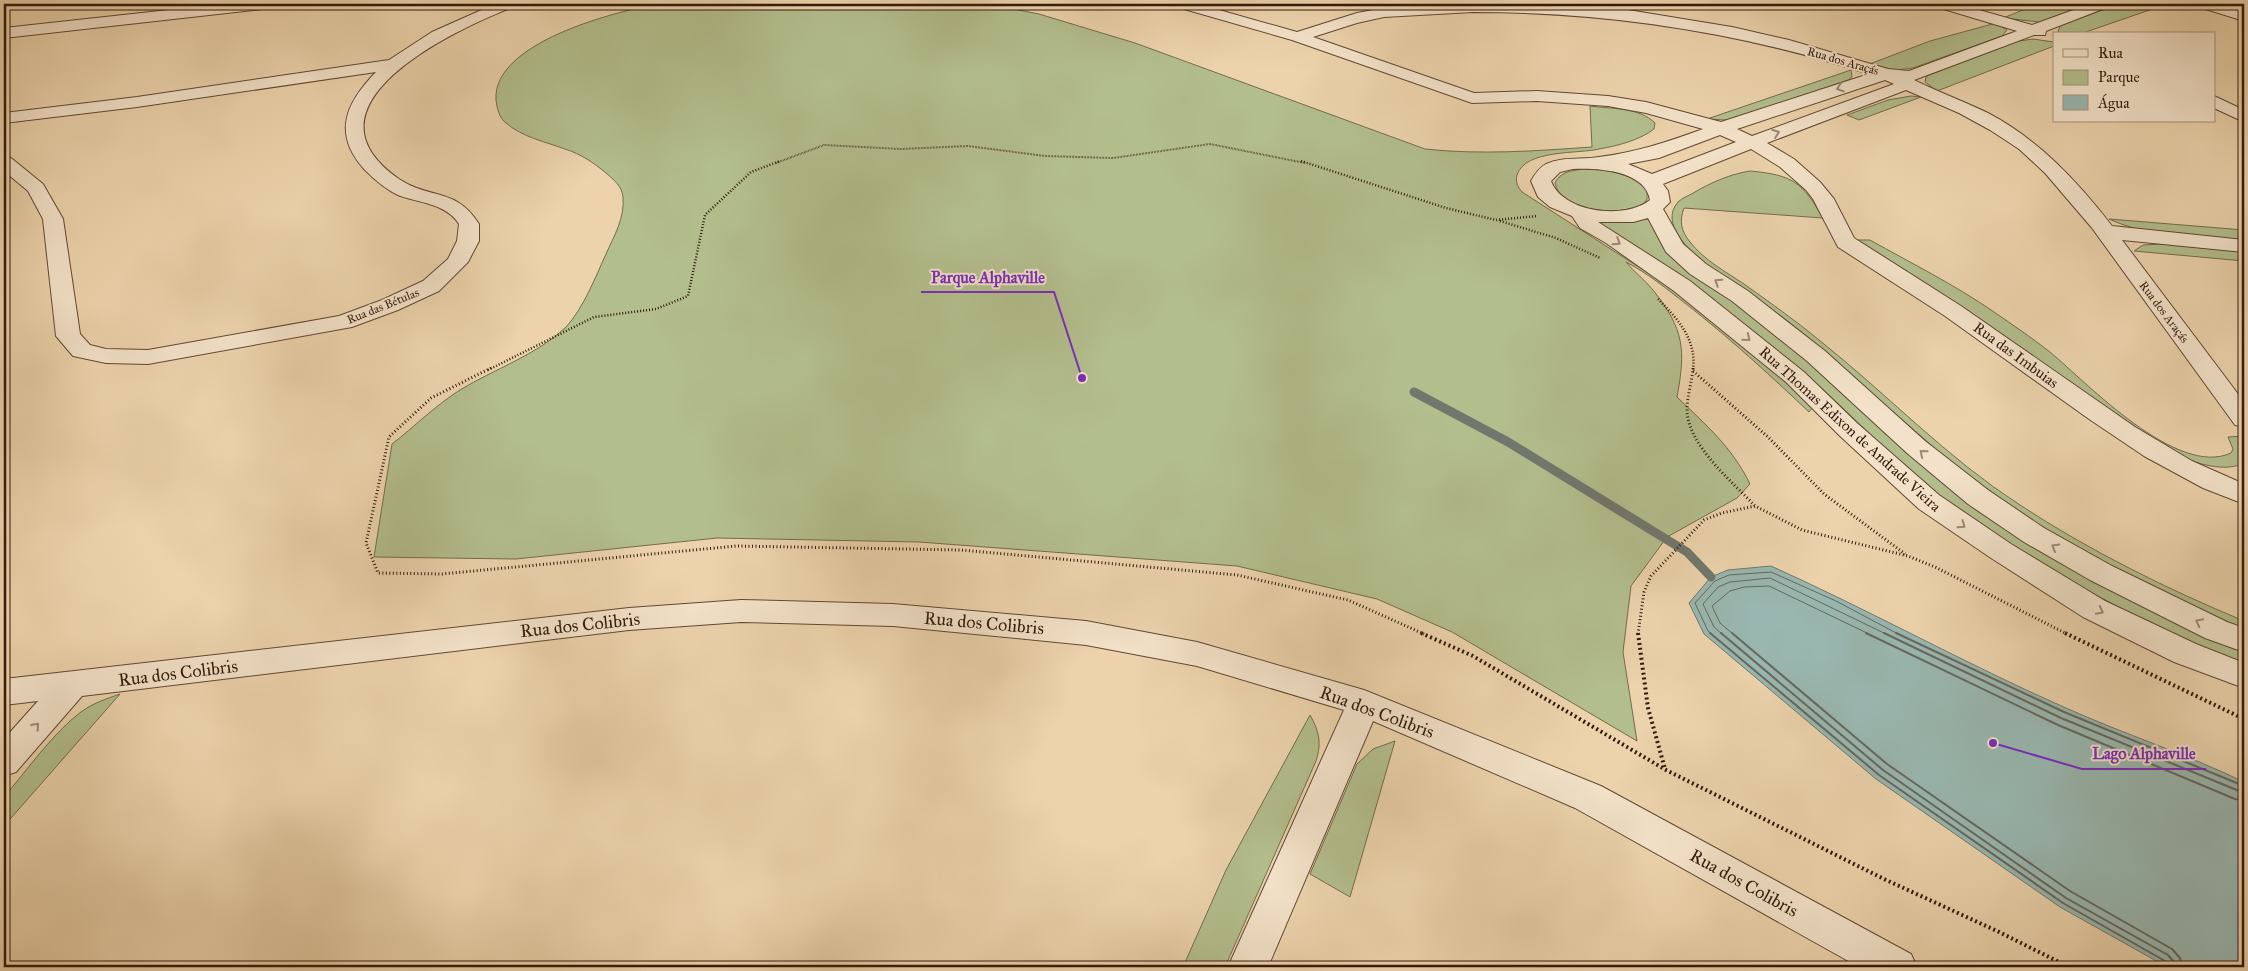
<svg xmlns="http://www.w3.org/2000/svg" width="2248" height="971" font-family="'IM FELL Great Primer',serif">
  <rect width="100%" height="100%" fill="#ecd3ac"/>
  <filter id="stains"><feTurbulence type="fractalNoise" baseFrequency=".004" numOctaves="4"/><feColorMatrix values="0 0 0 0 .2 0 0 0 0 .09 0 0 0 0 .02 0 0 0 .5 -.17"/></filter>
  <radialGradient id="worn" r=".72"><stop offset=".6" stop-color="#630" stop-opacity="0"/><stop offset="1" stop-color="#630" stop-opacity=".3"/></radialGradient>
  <path fill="#b3be8d" stroke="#736c4c" d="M 657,4 L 987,4 L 1039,14 L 1135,43 L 1425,149 C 1480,155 1536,151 1592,147 L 1590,106 C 1611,109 1639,107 1655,123 L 1654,129 C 1640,140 1617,146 1599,149 C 1579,154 1525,149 1517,175 C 1515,182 1518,187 1522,192 L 1673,289 L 1741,342 L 1808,402 L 1812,408 L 1809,412 C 1772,377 1735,343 1695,311 C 1673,294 1651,275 1626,262 C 1634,272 1645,280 1653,290 C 1684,329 1686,349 1677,397 C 1706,425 1732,447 1750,484 L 1737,498 L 1667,537 L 1631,586 L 1623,652 L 1637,741 L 1452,632 L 1377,599 L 1237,566 L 919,542 L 717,538 L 516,559 L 374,557 L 392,444 C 414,427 436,405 460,390 C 494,369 537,355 566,327 C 583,309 596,276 606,254 C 614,236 625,218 623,197 C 622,186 614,180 606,173 C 594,163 581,154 565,149 C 546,142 522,137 506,123 C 499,118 497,108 496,100 C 492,43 614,12 657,4 Z
    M 2038,4 L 2089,4 L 2039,22 L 2003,18 Z
    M 2119,4 L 2167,4 L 2080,34 L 2061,34 L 2058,31 L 2061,25 Z
    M 1996,23 L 2007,30 L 2002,36 L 1913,68 L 1896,70 L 1867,65 L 1930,41 Z
    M 2033,39 L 2054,42 L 2054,46 L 1937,91 L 1925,82 L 1926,77 L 1929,75 L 2019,41 Z
    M 1851,70 L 1852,77 L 1848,80 L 1738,118 L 1725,120 L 1707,119 Z
    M 1911,96 L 1921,97 L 1859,120 L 1847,115 L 1888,100 Z
    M 1588,169 C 1610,170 1633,174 1647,191 L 1647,200 C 1630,220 1559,211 1555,183 C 1561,170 1576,170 1588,169 Z
    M 1750,171 C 1793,175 1802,182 1823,218 L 1684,208 C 1679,221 1681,231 1690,242 C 1704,260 1726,272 1744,284 C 1769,302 1795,320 1819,340 C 1887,394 1947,458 2020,505 C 2090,551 2167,589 2244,621 L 2244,629 L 2146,585 L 2029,519 L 1953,464 L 1824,352 L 1705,264 C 1690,250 1659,224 1678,202 C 1682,198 1690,195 1695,192 C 1712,182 1731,174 1750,171 Z
    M 1651,219 L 1654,230 L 1664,247 L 1817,369 L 1856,403 L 2199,632 L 2244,652 L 2244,666 C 2143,623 2046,572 1956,508 C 1902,470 1858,420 1808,376 C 1741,319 1671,269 1597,222 Z
    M 2109,219 L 2244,230 L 2244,242 C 2199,237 2150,238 2109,219 Z
    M 1857,240 L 1870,240 C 1911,263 1955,285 1994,312 C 2013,325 2032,338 2050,352 C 2087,383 2177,478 2231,453 L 2233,449 L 2228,437 L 2244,436 L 2244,463 C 2224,473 2197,463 2177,456 L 1958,304 Z
    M 2162,244 L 2244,252 L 2244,261 L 2134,251 L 2143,245 Z
    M 120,694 L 4,826 L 4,797 C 27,770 54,732 81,712 C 93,703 106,699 120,694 Z
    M 1310,715 C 1319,731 1322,743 1316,761 L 1225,967 L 1183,967 L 1226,870 Z
    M 1395,741 L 1350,897 L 1310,874 L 1357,764 L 1373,749 Z"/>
  <path fill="#99b7b0" stroke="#70786e" d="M 1771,566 C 1871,611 1966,664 2066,708 C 2124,734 2186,754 2244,782 L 2244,967 L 2167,967 L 2060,907 L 1876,779 L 1704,634 L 1689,603 L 1711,577 L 1728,570 Z"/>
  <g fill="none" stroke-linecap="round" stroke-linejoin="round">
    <path stroke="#66685e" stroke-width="1" d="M 1712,634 L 1708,631 L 1695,603 L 1715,581 L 1729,575 L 1771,572 L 1836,601 L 1898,634
      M 1722,634 L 1714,627 L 1703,604 L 1718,587 L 1730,582 L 1770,578 L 1886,634
      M 1733,634 L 1720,623 L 1712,606 L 1730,591 L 1744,587 L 1769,586 L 1869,634"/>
    <path stroke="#66685e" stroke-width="2" d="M 1710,633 L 1879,775 L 2063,903 L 2165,961 L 2168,967
      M 1721,633 L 1883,770 L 2066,898 L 2168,955 L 2173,961 L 2174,967
      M 1732,633 L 1887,764 L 2070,891 L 2172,949 L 2180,958 L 2182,967
      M 1866,633 L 2058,725 L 2235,799 L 2244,800
      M 1884,633 L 2061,718 L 2244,793
      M 1896,633 L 2064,712 L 2244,786"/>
    <path stroke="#70786e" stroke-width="9" d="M 1414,392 L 1508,442 L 1687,552 L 1711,577"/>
    <defs>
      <path id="minor" d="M 224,4 L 271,4 L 268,7 L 263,9 L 4,38 L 4,28 Z
        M 495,4 L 516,4 L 513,7 C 453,30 293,106 399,179 C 430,200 456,187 479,224 L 479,241 L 468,262 L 439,291 L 398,310 L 352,327 L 148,364 L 106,363 L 73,356 L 56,336 L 43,219 L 28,191 L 4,171 L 4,156 L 11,158 L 43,184 L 63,219 L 80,334 L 90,345 L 106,349 L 148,350 L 339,316 L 382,300 L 423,281 L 448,259 L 457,241 L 459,224 C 446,203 418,203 398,195 C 385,189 374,179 364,169 C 332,133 346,103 376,72 L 137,107 L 4,123 L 4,113 L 137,97 L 389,60 L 432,32 Z
        M 1174,4 L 1198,4 L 1297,32 L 1357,13 L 1395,6 L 1430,4 L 1576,5 L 1628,10 L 1732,27 L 1789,40 L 1888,69 L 1909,71 L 2017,31 L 1937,7 L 1935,4 L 1958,4 L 2032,25 L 2090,4 L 2110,4 L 2108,7 L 2046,31 L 2045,35 L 2034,35 L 1914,80 C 1938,92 1963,101 1988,113 C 2039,140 2077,181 2112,226 L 2244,240 L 2244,252 L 2122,240 L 2244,402 L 2244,427 L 2235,425 L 2092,228 L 2045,173 L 2019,149 L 1990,130 L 1959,113 L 1906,90 L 1767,143 L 1794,159 L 1820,182 L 1834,199 L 1854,238 L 1961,306 L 2135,427 L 2192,461 L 2244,484 L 2244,504 L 2203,488 L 2144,456 L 2089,419 L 1945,316 L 1838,247 L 1813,199 L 1806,190 L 1780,167 L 1751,149 L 1663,184 L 1668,191 L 1670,202 L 1663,209 L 1683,244 L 1706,264 L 1748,291 L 1825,351 L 1925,441 L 1988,490 L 2044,528 L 2112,566 L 2227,622 L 2244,628 L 2244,652 L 2205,638 L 2090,580 L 2024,542 L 1968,504 L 1907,453 L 1807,361 L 1732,301 L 1690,274 L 1666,252 L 1648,218 L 1633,222 L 1598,222 L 1690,281 L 1804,372 L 1858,424 L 1939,495 L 2011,544 L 2105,601 L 2196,644 L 2244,663 L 2244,688 L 2174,662 L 2083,617 L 1991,558 L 1919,509 L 1840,436 L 1786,382 L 1674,291 L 1606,243 L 1580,228 L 1572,216 L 1550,207 L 1538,197 L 1531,181 C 1535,174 1539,168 1546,164 C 1564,156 1581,160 1599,157 C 1638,152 1667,142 1703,129 L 1646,113 L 1608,106 L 1537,101 L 1472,103 L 1292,40 L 1177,7 ZM 1473,12 C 1609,12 1740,32 1869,74 L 1721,122 L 1646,102 L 1608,96 L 1537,91 L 1474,93 L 1313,37 L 1357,23 L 1384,17 ZM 1885,80 L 1894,84 L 1752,136 L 1737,129 ZM 1720,135 L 1736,142 L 1652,174 L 1628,164 L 1659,158 ZM 1573,169 C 1597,168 1645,170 1650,200 C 1625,220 1563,213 1551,181 L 1560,172 Z
        M 2196,4 L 2219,4 L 2244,11 L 2244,21 L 2199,7 Z
        M 2214,96 L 2244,110 L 2244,122 L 2214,108 Z
        M 741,600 L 893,604 L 1086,621 L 1197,642 L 1364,690 L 1601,786 L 1911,954 L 1917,967 L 1859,967 L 1575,808 L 1373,721 L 1268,967 L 1228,967 L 1344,710 L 1197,666 L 1086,645 L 893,626 L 741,622 L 629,630 L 82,696 L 16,772 L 4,776 L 4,739 L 38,701 L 4,705 L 4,679 L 629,608 Z"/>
    </defs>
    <use href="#minor" stroke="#614833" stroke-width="2"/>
    <path stroke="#331a0b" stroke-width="2" stroke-dasharray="0.5 1" stroke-linecap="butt" d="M 776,163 L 824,145 L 901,149 L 968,146 L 1045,156 L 1113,158 L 1210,144 L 1305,163"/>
    <path stroke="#331a0b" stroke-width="2.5" stroke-dasharray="1 2" stroke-linecap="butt" d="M 1301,161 L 1446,208 L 1496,220 L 1537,216
      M 1500,221 L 1556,238 L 1600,258
      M 1658,299 C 1678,319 1697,340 1693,370
      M 488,370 L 594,317 L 656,309 L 688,296 L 705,215 L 751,172 L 780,161"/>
    <path stroke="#331a0b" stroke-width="3" stroke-dasharray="1 2.5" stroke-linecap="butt" d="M 491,368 L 431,398 L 389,437 L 366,543 L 378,573 L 442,574 L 736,546 L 961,550 L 1237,575 L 1348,600 L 1424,634
      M 1693,368 C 1692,382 1687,396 1687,410 C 1688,446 1732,481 1755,506
      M 1693,371 L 1768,437 L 1824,494 L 1905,554
      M 1638,634 L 1644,592 L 1651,576 L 1704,520 L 1722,513 L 1755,506 L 1802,530 L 1908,556 L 1935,567 L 2067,634"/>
    <path stroke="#331a0b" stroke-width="4" stroke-dasharray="2 3" stroke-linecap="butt" d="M 1421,633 L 1473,656 L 1666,770 L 1884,879 L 1997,931 L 2069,967
      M 1638,633 L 1648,708 L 1665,769
      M 2065,633 L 2244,719"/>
    <use href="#minor" fill="#f3e2c9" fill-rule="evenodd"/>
  </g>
  <defs><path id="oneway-chevron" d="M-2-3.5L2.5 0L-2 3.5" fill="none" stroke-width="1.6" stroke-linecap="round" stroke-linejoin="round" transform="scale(1.25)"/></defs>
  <g stroke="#9d8874">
    <use href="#oneway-chevron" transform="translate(1840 88) rotate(161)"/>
    <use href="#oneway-chevron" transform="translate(1776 133) rotate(-20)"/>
    <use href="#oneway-chevron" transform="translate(1617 242) rotate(33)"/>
    <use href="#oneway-chevron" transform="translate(1718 282) rotate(-147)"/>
    <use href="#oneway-chevron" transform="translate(1747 338) rotate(39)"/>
    <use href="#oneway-chevron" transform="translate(1923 453) rotate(-141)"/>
    <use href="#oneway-chevron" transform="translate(1962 525) rotate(35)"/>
    <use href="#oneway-chevron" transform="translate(2055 547) rotate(-150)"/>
    <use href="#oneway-chevron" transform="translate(2100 611) rotate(27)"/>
    <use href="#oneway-chevron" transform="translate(2199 622) rotate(-154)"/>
    <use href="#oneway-chevron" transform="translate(36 726) rotate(-48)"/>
  </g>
  <g text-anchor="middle" stroke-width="4" stroke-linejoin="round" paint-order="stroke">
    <g font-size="12" fill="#331a0b" stroke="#f3e2c9">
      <text transform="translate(1843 61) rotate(16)" y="4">Rua dos Araçás</text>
      <text transform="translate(383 306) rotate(-22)" y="4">Rua das Bétulas</text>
      <text transform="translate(2164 312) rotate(53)" y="4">Rua dos Araçás</text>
    </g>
    <g font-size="15" fill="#331a0b" stroke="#f3e2c9">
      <text transform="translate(2016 355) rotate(36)" y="5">Rua das Imbuias</text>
      <text transform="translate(1850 429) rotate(42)" y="5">Rua Thomas Edixon de Andrade Vieira</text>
    </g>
    <g font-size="18" fill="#331a0b" stroke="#f3e2c9">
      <text transform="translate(984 623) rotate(5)" y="6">Rua dos Colibris</text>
      <text transform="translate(580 625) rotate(-6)" y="6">Rua dos Colibris</text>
      <text transform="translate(178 673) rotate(-7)" y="6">Rua dos Colibris</text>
      <text transform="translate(1377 712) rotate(20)" y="6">Rua dos Colibris</text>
      <text transform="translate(1744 883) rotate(29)" y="6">Rua dos Colibris</text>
    </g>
  </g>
  <path fill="none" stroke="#7b2cbf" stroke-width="2" d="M1082 378L1054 292H921M1993 743L2082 769H2206"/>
  <g fill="#7b2cbf" stroke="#f3e2c9" stroke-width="2">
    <circle cx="1082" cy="378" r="5"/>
    <circle cx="1993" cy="743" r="5"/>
  </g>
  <g font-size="16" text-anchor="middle" font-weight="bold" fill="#7b2cbf" stroke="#f3e2c9" stroke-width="4" stroke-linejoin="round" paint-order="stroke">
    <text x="988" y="283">Parque Alphaville</text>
    <text x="2144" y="759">Lago Alphaville</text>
  </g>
  <rect width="2248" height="971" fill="none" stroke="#ecd3ac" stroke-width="20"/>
  <rect x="5" y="5" width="2238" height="961" fill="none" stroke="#331a0b" stroke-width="2.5"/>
  <rect x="10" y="10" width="2228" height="951" fill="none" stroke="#331a0b"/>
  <rect x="2053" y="32" width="162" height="90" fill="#f3e2c9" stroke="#a6927d"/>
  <rect x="2063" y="49" width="25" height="8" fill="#f3e2c9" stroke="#a6927d"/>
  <text x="2098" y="58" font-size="15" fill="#331a0b">Rua</text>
  <rect x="2063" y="70" width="25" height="15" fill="#b3be8d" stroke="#a6927d"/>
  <text x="2098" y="82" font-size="15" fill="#331a0b">Parque</text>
  <rect x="2063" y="95" width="25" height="15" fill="#99b7b0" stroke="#a6927d"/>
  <text x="2098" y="108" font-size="15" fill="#331a0b">Água</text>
  <rect width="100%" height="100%" filter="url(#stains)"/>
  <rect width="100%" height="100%" fill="url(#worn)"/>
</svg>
